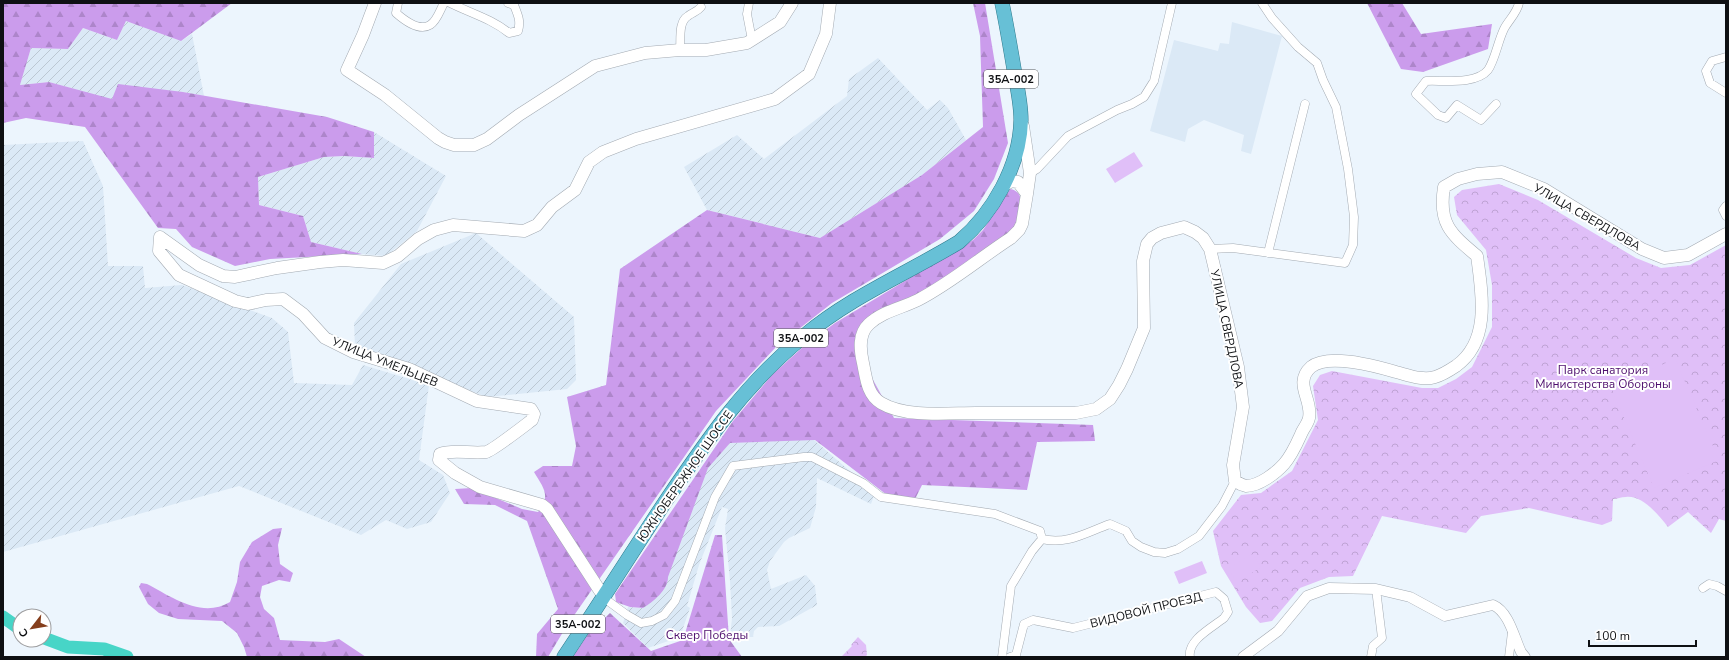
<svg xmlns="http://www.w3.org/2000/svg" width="1729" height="660" font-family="'Nunito Sans',sans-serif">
  <defs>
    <pattern id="industrial-furrows" width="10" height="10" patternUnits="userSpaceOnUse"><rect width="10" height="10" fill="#dbe9f6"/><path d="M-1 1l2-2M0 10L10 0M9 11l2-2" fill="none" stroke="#bbc7d2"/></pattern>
    <pattern id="forest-firs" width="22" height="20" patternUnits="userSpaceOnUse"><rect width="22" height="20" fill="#cb9cec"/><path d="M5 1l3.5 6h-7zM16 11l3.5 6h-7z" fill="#ad85ca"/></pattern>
    <pattern id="park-crowns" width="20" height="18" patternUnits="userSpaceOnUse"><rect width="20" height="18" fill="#e0bff8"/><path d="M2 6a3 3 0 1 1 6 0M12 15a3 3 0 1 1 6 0" fill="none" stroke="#bfa3d4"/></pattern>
  </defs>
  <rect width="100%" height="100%" fill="#ecf5fd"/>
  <path fill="#dbe9f6" d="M 1232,22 L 1282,36 L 1251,154 L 1241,151 L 1244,135 L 1204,120 L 1188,129 L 1185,142 L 1150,131 L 1174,40 L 1218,51 L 1220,43 L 1229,44 Z"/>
  <path fill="url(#industrial-furrows)" d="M 126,21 L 181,41 L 192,34 L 204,96 L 183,92 L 112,100 L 49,82 L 20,85 L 31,48 L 68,49 L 83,28 L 117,40 Z
    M 878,58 L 927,110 L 940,100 L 948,108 L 966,140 L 922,175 L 820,238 L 707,210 L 684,167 L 737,135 L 764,159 L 847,96 L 849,79 Z
    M 374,132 L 446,176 L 417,231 L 386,256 L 362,254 L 311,242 L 303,216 L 259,205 L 258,177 L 324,157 L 344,156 L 374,158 Z
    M 83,141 L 103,186 L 108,266 L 143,266 L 145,288 L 182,285 L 272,318 L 288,332 L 294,383 L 352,385 L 363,365 L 429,385 L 419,460 L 443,475 L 450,493 L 431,522 L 407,529 L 386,520 L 361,535 L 239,486 L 3,552 L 3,145 Z
    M 476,233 L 574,317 L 576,380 L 567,389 L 487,397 L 355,347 L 354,323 L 401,264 Z
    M 813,439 L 875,493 L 871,504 L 817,478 L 816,507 L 810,528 L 789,538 L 784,542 L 770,561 L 767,570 L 771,589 L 806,575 L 815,586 L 817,605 L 779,626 L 758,627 L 754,631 L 753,637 L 730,637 L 732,618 L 730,581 L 725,528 L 728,509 L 722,507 L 699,565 L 687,606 L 690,608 L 680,637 L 648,648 L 623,623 L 628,607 L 641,608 L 667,577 L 706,467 L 729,443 Z"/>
  <path fill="url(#forest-firs)" d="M 3,3 L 232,3 L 181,41 L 126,21 L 117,40 L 83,28 L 68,49 L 31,48 L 20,85 L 49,82 L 112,99 L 118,84 L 183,92 L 327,117 L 374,132 L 374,158 L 344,156 L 324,157 L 258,177 L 259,205 L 303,216 L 311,242 L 362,254 L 270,259 L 235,266 L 192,247 L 176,229 L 158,228 L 85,127 L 26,118 L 3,123 Z
    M 973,3 L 985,3 L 1008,143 L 994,179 L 974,211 L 940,239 L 832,303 L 776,347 L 716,411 L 566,627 L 548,657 L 536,657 L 537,634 L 558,609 L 527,521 L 495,505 L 464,504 L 455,489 L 472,488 L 522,509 L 538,512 C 551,495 544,489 534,472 L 543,466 L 572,466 L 576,446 L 567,397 L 606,385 L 620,269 L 707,210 L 820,238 L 922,175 L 983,127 L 980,36 Z
    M 1367,3 L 1402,3 L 1421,34 L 1492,24 L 1488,49 L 1423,72 L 1401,69 Z
    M 1010,189 C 1028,192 1019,214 1017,227 L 922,294 L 889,308 L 855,347 L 894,418 L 1093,425 L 1095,441 L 1037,442 L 1027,490 L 922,485 L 915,499 L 887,495 L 815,440 L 730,443 L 708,468 L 668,577 C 668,590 653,602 643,608 L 630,607 L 616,602 L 615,594 L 733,421 L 772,375 L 804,346 L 835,323 L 973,240 L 983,230 Z
    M 282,528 L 278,545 L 280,564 L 293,573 L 290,582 L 279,580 L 262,586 L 260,597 L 264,609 L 274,618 L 280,640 L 325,642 L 339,639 L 366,657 L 247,657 L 244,647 L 237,633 L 222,621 L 178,619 L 159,613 L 148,604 L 139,587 L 141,583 L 147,584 C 172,597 202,619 230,602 L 237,582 L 240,562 L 252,542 L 273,529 Z
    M 715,535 L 722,535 L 729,639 L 742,657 L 573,657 L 588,634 L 610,613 L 651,651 L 683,640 Z"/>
  <path fill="url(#park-crowns)" d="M 1499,184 L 1538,200 L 1636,258 L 1661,268 L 1690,265 L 1726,245 L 1726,521 L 1719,519 L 1711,533 L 1688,512 L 1668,527 C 1659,515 1642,495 1626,497 C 1621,497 1617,499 1613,499 L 1612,521 L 1602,525 L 1529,508 L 1481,516 L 1466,533 L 1382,516 L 1353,576 L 1329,577 L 1300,588 L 1272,621 L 1260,623 L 1246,607 L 1221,566 L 1213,531 L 1241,495 L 1261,493 L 1292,471 L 1318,420 L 1313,386 L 1320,375 L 1332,371 L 1422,388 L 1438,388 L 1456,379 L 1472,367 L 1492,327 L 1492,285 L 1486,250 L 1457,215 L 1454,197 L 1462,190 Z
    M 858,637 L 866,645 L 867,655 L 865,657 L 841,657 L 852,646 L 851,645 Z"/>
  <path fill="#e0bff8" d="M 1134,152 L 1143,166 L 1115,183 L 1106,169 Z
    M 1675,359 L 1719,460 L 1654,488 L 1611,387 Z
    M 1253,554 L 1261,567 L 1237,582 L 1228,569 Z
    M 1202,561 L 1207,573 L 1179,584 L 1174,572 Z"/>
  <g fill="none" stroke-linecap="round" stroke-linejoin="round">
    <path stroke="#47d5c7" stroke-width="13" d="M 3,617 L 20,629
      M 44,638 L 68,647 L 104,649 L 127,657"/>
    <defs>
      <path id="minor" d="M 398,3 L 396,13 C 404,20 419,32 430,25 C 437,21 440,10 444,3
        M 450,3 C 470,13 492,19 509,33 L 518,31 C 521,21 518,15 514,5 L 508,3
        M 749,3 L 747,14 L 752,40
        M 680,50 C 681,39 678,22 688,16 C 693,12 697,12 701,7
        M 1726,57 L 1712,61 L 1706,71 L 1710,83 L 1726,93
        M 1496,104 L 1481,120 L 1457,105 L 1446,118 L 1438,115 L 1416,94 L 1426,81 C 1442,80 1476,85 1488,70 C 1495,60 1498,41 1504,29 C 1508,21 1517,13 1519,3
        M 1030,173 L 1037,169 L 1068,136 L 1117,110 L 1132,104 L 1144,97 L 1154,81 L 1172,3
        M 1726,206 L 1723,210 L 1726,216
        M 1210,249 L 1233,248 L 1345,263 L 1353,245 L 1354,217 L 1348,169 L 1336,107 L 1323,80 L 1317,63 L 1298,47 L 1272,18 L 1262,3
        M 1268,253 L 1305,104
        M 1703,588 L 1709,584 L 1717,586 L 1726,591
        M 602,594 L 608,601 L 627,615 L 641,623 L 652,621 L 664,615 L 675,601 L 715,497 L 733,466 L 804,457 L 812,457 L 863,483 L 881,497 L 995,514 L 1040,531 L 1042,539
        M 1002,657 L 1011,586 L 1032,551 L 1042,539 C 1068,545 1087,532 1110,524 L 1126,531 L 1132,541 L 1141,547 L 1154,552 L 1165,553 L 1178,549 L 1199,536 L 1222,506 L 1235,481
        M 1010,657 L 1016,655 L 1024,624 L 1033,620 L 1073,628 L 1216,592 L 1224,599 L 1228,612 L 1224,618 C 1213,627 1187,640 1190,657
        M 1371,657 L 1373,646 L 1382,638 L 1376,589
        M 1509,657 L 1512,632"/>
      <path id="tertiary" d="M 1243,657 L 1278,631 L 1307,596 L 1329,588 L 1376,589 L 1410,597 L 1445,616 L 1493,605 C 1509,612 1514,637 1521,652 L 1525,657"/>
      <path id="secondary" d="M 375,3 L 363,35 L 347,70 L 385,95 L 438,138 L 445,142 L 454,145 L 474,145 L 487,139 L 519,115 L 595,66 L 645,53 L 680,50 L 706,50 L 747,43 L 780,22 L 792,3
        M 1023,126 L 1030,173 L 1027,194 L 1022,224 L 1019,230 L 1011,238 C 980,258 951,283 918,300 C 902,308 883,311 869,324 C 858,334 860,350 863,363 C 866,377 867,395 881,403 C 906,418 948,413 976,413 C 1010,413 1043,413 1076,413 L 1096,409 L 1110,399 L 1119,385 L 1127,369 L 1144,328 L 1143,261 L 1147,244 L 1152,238 L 1161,233 L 1184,227 L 1195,232 L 1203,238 L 1210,249 L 1238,367 L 1243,407 L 1233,465 L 1235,481 C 1238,483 1242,485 1246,486 C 1259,486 1276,473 1284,464 C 1292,455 1297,443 1302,432 C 1304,428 1308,423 1309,418 C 1313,400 1293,383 1311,367 C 1328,353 1376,366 1396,372 C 1408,375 1423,381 1435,377 C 1442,375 1450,370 1456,366 C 1491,341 1482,293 1477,256 C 1451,234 1438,224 1444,187 L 1458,179 L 1477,174 L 1502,172 L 1544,189 L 1642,249 L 1664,258 L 1688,255 L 1726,234
        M 1002,187 L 1011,181 L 1018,182 L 1027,194
        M 160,237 L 199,265 L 223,276 L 235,277 L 277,268 L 320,262 L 343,260 L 383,263 L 398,256 L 418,239 L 434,230 L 453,225 L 524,231 L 537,225 L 552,207 L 575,190 L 589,162 L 603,152 L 636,139 L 775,99 L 809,74 L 826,34 L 830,3
        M 160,237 L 159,251 L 179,275 L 235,301 L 248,304 L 266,300 L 283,299 L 303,314 L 325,338 L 353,352 L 409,369 L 477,401 L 531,409 L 534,414 L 532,420 C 524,426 492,451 486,452 C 472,454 452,449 440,454 L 439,460 L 455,473 L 480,487 L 542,505 L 547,509 L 600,591"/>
      <path id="trunk" d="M 564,657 C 598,606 631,554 665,502 C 707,440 745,384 804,336 C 850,297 908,273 959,242 C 993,213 1020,166 1021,120 C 1021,105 1018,90 1015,75 C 1011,51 1007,27 1002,3"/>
    </defs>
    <use href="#minor" stroke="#a3aab2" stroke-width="9"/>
    <use href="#tertiary" stroke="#a3aab2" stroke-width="11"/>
    <use href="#secondary" stroke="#a3aab2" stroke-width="13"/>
    <use href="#trunk" stroke="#2f798b" stroke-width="15"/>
    <use href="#minor" stroke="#fff" stroke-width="8"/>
    <use href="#tertiary" stroke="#fff" stroke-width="10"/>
    <use href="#secondary" stroke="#fff" stroke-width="12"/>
    <use href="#trunk" stroke="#67c0d6" stroke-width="14"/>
  </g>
  <g text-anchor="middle" stroke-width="4" stroke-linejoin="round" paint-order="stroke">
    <g fill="#fff" stroke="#56585a" stroke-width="1">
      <rect x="984" y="70" width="54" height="18" rx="3"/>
      <rect x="774" y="329" width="54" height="18" rx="3"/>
      <rect x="551" y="615" width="54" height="18" rx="3"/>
    </g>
    <g font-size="11" font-weight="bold" fill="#0e1013">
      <text x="1011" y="83">35А-002</text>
      <text x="801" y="342">35А-002</text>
      <text x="578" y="628">35А-002</text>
    </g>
    <g font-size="12" fill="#0e1013" stroke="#fff">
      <text transform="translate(1587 217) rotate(30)" y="4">УЛИЦА СВЕРДЛОВА</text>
      <text transform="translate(1227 329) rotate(78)" y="4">УЛИЦА СВЕРДЛОВА</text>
      <text transform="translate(385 362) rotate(22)" y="4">УЛИЦА УМЕЛЬЦЕВ</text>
      <text transform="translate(685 476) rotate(-55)" y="4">ЮЖНОБЕРЕЖНОЕ ШОССЕ</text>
      <text transform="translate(1146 610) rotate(-14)" y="4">ВИДОВОЙ ПРОЕЗД</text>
    </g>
    <g font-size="12" fill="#4e0e6d" stroke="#fff">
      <text x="1603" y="374">Парк санатория<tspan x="1603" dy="14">Министерства Обороны</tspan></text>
      <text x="707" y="639">Сквер Победы</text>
    </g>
  </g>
  <rect width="1729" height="660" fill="none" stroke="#0e1013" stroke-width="8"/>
  <g transform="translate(32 628) rotate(239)"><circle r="19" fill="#ffffff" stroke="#9f9fa1"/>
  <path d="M0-3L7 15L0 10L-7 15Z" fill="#853e1c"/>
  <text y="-6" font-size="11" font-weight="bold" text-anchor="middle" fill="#0e1013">С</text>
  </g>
  <path d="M1589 640v6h107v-6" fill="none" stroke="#0e1013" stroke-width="2"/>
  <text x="1595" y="640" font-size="12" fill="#0e1013" stroke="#ffffff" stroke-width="3" paint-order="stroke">100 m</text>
</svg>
